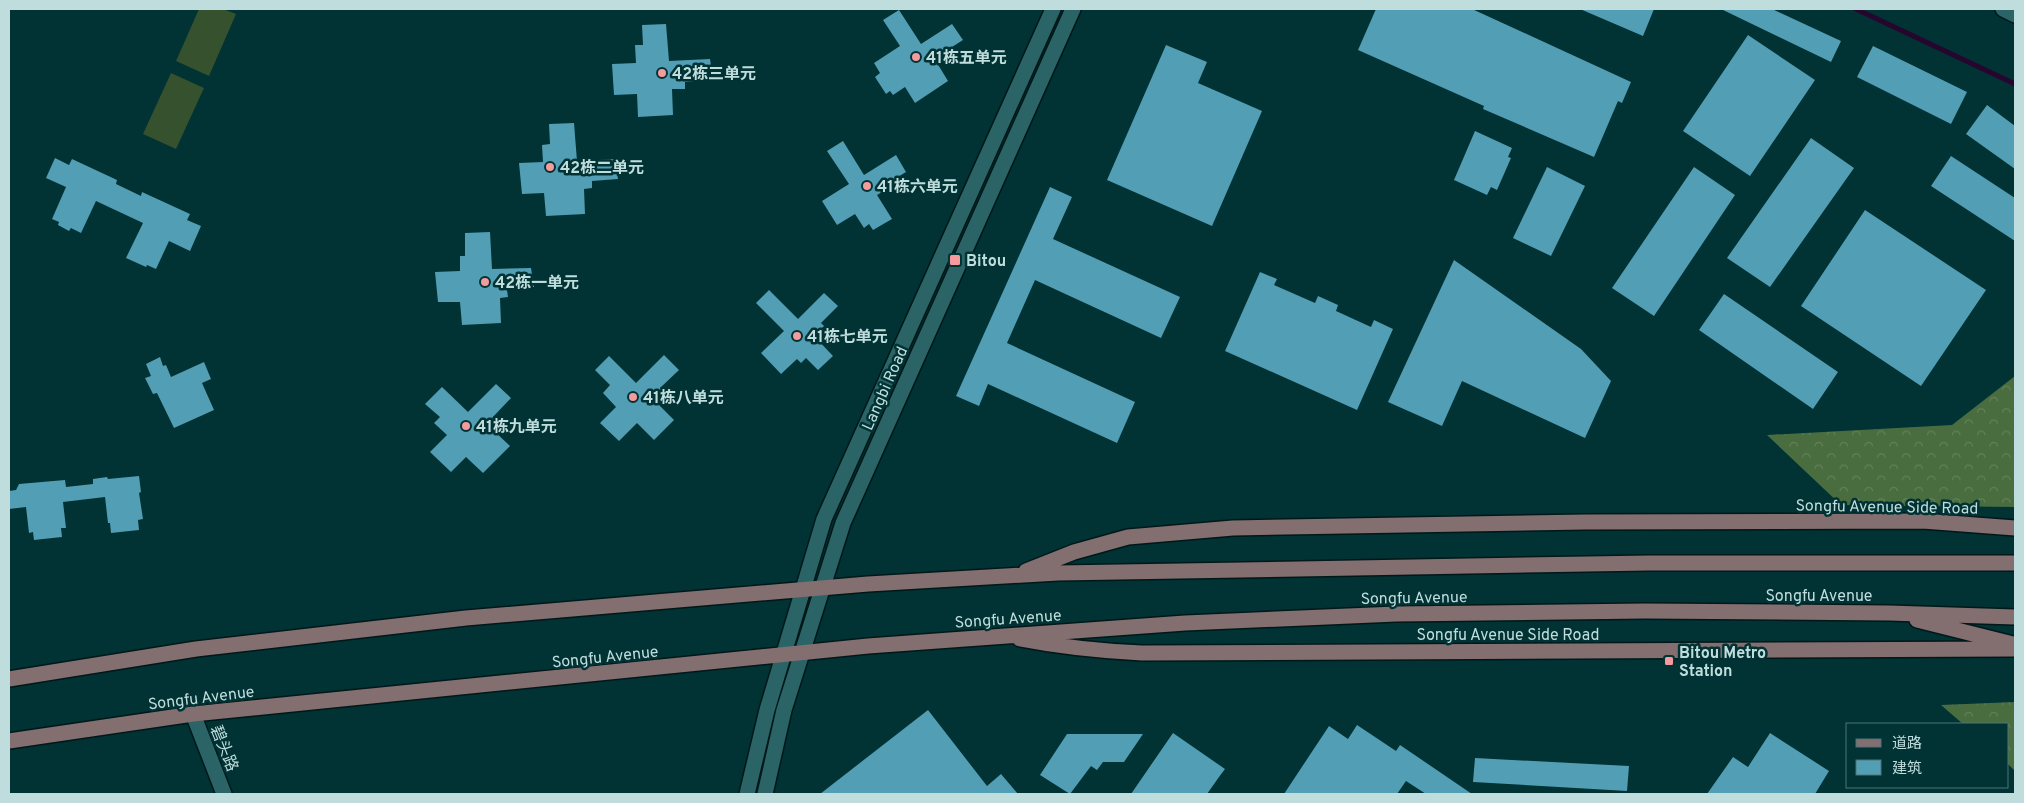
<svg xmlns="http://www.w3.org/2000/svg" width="2024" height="803" font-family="Overpass,'Noto Sans SC',sans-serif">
  <defs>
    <pattern id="forest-crowns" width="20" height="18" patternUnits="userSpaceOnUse" patternTransform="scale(1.25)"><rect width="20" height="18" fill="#4a6d3f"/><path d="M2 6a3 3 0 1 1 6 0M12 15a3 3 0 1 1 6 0" fill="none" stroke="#62815a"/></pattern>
  </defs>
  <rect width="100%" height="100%" fill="#013234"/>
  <path fill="#35512d" d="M 199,9 L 223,9 L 236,14 L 209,76 L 176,61 Z
    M 171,73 L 204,88 L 176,149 L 143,134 Z"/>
  <path fill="url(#forest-crowns)" d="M 2015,376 L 2015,507 L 1841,505 L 1767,435 L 1952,425 Z
    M 2015,702 L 2015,771 L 2008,764 L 2008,724 L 1963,724 L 1941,705 Z"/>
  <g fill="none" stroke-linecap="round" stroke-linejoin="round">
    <path stroke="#26062e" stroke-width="5" d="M 1856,9 L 2015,84"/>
  </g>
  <path fill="#529eb4" d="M 1376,9 L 1472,9 L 1631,82 L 1622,103 L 1618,101 L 1594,157 L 1483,109 L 1484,106 L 1358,50 Z
    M 1580,9 L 1654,9 L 1643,36 Z
    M 1721,9 L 1772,9 L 1841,41 L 1831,62 Z
    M 899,10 L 921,44 L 952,24 L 963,40 L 941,54 L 943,59 L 937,63 L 948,81 L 915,103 L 905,87 L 893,95 L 890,91 L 886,94 L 875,77 L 880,73 L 874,63 L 900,46 L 883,20 Z
    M 666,24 L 669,61 L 710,59 L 713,79 L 685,82 L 685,89 L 672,89 L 673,115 L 638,117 L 637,94 L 614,95 L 612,64 L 636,63 L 635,45 L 643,45 L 642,25 Z
    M 1748,35 L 1815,80 L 1750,176 L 1683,131 Z
    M 1166,45 L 1207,62 L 1198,83 L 1262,111 L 1212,226 L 1107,180 Z
    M 1873,46 L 1967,92 L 1951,124 L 1857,77 Z
    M 1987,105 L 2015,126 L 2015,169 L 1966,134 Z
    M 574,123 L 577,161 L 615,159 L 618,179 L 592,181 L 592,188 L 584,189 L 585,214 L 546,216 L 544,193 L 522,194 L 519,163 L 543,162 L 542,145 L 550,144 L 549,124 Z
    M 1475,131 L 1512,148 L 1508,157 L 1511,158 L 1497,190 L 1491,187 L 1487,195 L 1454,180 Z
    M 1811,138 L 1854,168 L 1770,287 L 1727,258 Z
    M 843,141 L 864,175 L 896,155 L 906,172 L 886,184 L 889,188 L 877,195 L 892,219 L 873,230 L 869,224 L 864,228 L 855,214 L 837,225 L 822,201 L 849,184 L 827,151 Z
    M 1951,156 L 2015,198 L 2015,241 L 1931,186 Z
    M 55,158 L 69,165 L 72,159 L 117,180 L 116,184 L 141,196 L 142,192 L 190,214 L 187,220 L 201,226 L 190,251 L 169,241 L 156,269 L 147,265 L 146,267 L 126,258 L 143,223 L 96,201 L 81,233 L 71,228 L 69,231 L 58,225 L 59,222 L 52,219 L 66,187 L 46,178 Z
    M 1547,167 L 1585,186 L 1551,256 L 1513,238 Z
    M 1694,167 L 1735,195 L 1654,316 L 1612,288 Z
    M 1050,187 L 1072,197 L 1053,239 L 1180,297 L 1161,338 L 1035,280 L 1007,343 L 1135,402 L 1117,443 L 988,384 L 979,406 L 956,396 Z
    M 1865,210 L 1986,290 L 1921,386 L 1801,306 Z
    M 490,232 L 492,269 L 531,268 L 534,287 L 507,290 L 508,297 L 500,298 L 501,323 L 462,325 L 460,302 L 438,302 L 435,272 L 460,271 L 460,256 L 465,256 L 465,233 Z
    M 1454,260 L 1581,349 L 1611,381 L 1585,438 L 1462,381 L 1442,426 L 1388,402 Z
    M 1260,272 L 1277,279 L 1274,285 L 1315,303 L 1318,296 L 1338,305 L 1336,311 L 1371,327 L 1374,320 L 1393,329 L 1357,410 L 1225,351 Z
    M 769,290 L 798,319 L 824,293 L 838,306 L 821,323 L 824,326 L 814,336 L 833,356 L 818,370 L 806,358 L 801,363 L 797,359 L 781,374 L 761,353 L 784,331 L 756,303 Z
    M 1724,294 L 1838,372 L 1813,409 L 1699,330 Z
    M 664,355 L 679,370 L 660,388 L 664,391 L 655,401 L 674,420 L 654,440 L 637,423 L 619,441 L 600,423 L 616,407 L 603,393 L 610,385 L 595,370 L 609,356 L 636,383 Z
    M 160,357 L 163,366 L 166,365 L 171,377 L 204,362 L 211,379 L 202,383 L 214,410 L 174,428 L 157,393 L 153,394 L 145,378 L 151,376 L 146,364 Z
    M 496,384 L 511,398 L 492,418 L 497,423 L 492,429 L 510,446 L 483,473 L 466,457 L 451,472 L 430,452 L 447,435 L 434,423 L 440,417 L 425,404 L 442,387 L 468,412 Z
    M 139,476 L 141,492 L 139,493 L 143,519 L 138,520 L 139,530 L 111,533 L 110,523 L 108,523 L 105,497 L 63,502 L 66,528 L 61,528 L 62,537 L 34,540 L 33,532 L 29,533 L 26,507 L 9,509 L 9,491 L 16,490 L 19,484 L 65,480 L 66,487 L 93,484 L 93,479 L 107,477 L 108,479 Z
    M 928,710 L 987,786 L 1001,774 L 1018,794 L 820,794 Z
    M 1357,725 L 1396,751 L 1400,745 L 1472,794 L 1426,794 L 1406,781 L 1397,794 L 1284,794 L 1329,726 L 1348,739 Z
    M 1173,733 L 1225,769 L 1219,777 L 1207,794 L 1131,794 Z
    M 1770,733 L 1829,771 L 1815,794 L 1707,794 L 1733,757 L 1748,767 Z
    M 1067,734 L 1143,734 L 1124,762 L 1103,762 L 1097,770 L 1091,766 L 1070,794 L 1040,775 Z
    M 1475,758 L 1629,766 L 1627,791 L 1473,782 Z"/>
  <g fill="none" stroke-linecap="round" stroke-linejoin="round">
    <defs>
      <path id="minor" d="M 2003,9 L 2015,15
        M 193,714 L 224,794
        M 747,794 L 767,710 L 824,519 L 1053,9
        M 765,794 L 784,710 L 843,523 L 1073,9"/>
      <path id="major" d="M 1026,571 L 1074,552 L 1128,537 L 1233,528 L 1585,522 L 1923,521 L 2015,528
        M 1917,620 L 2013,644
        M 1020,639 C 1061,647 1100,651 1142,653 L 2015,649
        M 9,679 L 196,649 L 466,618 L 868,584 L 1058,573 L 1649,563 L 2015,563
        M 9,741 L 193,714 L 868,646 L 1185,623 L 1396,614 L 1645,611 L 1889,613 L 2015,617"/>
    </defs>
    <use href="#minor" stroke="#001819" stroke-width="18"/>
    <use href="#major" stroke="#001819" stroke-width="18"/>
    <use href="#minor" stroke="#2a6466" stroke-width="15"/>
    <use href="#major" stroke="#836e70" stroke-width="15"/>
  </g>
  <g fill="#f59b9d" stroke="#013234" stroke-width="2">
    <circle cx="916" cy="57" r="5"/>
    <circle cx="662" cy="73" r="5"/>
    <circle cx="550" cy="167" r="5"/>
    <circle cx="867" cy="186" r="5"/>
    <rect x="949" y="254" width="12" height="12" rx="2.5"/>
    <circle cx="485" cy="282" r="5"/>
    <circle cx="797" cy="336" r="5"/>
    <circle cx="633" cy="397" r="5"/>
    <circle cx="466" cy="426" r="5"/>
    <rect x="1664" y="656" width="10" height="10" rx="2.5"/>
  </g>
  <g text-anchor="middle" stroke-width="5" stroke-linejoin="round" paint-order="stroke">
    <g font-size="16" font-weight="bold" fill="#c0dddd" stroke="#013234" text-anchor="start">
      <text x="926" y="63">41栋五单元</text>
      <text x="672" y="79">42栋三单元</text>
      <text x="560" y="173">42栋二单元</text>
      <text x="877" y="192">41栋六单元</text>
      <text x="966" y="266">Bitou</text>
      <text x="495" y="288">42栋一单元</text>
      <text x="807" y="342">41栋七单元</text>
      <text x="643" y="403">41栋八单元</text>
      <text x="476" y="432">41栋九单元</text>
      <text x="1679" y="658">Bitou Metro<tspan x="1679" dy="18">Station</tspan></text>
    </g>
    <g font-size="16" fill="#c0dddd" stroke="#013234">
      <text transform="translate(884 388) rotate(-66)" y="6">Langbi Road</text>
      <text transform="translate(1887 506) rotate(1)" y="6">Songfu Avenue Side Road</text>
      <text x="1819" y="601">Songfu Avenue</text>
      <text transform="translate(1414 597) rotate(-1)" y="6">Songfu Avenue</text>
      <text transform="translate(1008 618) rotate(-4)" y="6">Songfu Avenue</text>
      <text x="1508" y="640">Songfu Avenue Side Road</text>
      <text transform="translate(605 656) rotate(-6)" y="6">Songfu Avenue</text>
      <text transform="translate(201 697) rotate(-7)" y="6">Songfu Avenue</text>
      <text transform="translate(225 748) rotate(68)" y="6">碧头路</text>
    </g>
  </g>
  <rect width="2024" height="803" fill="none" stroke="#c0dddd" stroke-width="20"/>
  <rect x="1846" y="723" width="162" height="65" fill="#013234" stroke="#4d7678"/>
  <rect x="1856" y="739" width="25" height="8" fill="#836e70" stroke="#4d7678"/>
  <text x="1892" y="748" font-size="15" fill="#c0dddd">道路</text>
  <rect x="1856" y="760" width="25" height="15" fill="#529eb4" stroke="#4d7678"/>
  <text x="1892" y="773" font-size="15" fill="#c0dddd">建筑</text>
</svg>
